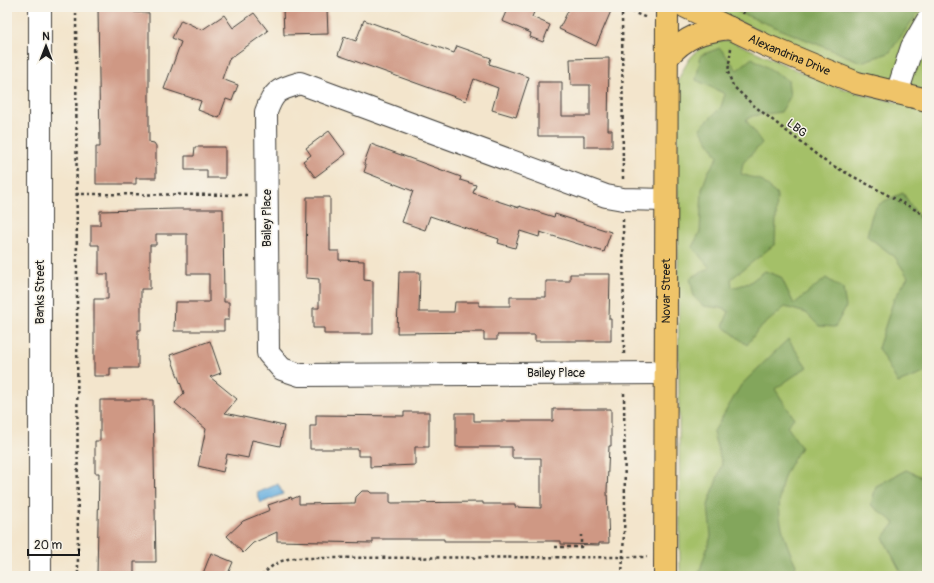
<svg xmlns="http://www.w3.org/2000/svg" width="934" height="583" font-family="Pangolin,sans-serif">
  <rect width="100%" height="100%" fill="#f7f3e8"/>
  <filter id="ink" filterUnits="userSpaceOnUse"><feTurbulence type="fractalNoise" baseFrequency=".025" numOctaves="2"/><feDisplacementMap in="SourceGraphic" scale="8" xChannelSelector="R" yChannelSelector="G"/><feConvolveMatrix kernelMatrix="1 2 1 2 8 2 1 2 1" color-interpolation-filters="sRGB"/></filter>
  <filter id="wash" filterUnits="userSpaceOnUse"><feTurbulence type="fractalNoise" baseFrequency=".012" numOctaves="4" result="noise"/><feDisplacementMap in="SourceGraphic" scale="16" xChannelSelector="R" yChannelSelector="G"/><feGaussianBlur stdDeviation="0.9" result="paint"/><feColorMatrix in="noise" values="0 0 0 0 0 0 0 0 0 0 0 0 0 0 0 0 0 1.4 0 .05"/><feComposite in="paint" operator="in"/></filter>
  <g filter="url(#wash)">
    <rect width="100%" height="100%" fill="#f3e5cc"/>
    <path fill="#a4c067" stroke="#606e42" d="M 706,7 L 927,7 L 927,91 L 866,77 L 826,61 Z
      M 728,40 C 757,51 785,66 815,78 C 850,93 889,101 927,108 L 927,576 L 680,576 L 677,83 C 688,57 698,42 728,40 Z"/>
    <path fill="#83a65c" stroke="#50613c" d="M 737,7 L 922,7 L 889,53 L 861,62 L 738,12 Z
      M 720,48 L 737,70 L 752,58 L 788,80 L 790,97 L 781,112 L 752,116 L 746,120 L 762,143 L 743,163 L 741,174 L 761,180 L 777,195 L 775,244 L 731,279 L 732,288 L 749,283 L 765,271 L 781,277 L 794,304 L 826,278 L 843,289 L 846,307 L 835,327 L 819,326 L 806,313 L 785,307 L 757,331 L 747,345 L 723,326 L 729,311 L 720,308 L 703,306 L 694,297 L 690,278 L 710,268 L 692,247 L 700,232 L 702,189 L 708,172 L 718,157 L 700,128 L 721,107 L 725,94 L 696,80 L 701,55 Z
      M 903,193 L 919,218 L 927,217 L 927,372 L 898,383 L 878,348 L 894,299 L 908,277 L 895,257 L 867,236 C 874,203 873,206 903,193 Z
      M 788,339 L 807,367 L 775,389 L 794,418 L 787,426 L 801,447 C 795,458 786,469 783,480 C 774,510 783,538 796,565 L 793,576 L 698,576 L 711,536 L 708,505 L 722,464 L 713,433 L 741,385 Z
      M 906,470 L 927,479 L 927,576 L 903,576 L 883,538 L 895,523 L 871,505 L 876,486 Z"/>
    <path fill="#69b0e0" stroke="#42667e" d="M 278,484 L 283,494 L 261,503 L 257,493 Z"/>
    <g id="blocks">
      <path fill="#cf9884" d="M 98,7 L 134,7 L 134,12 L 149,13 L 149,142 L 154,143 L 156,146 L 156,178 L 136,178 L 136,184 L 96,184 L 96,147 L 100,147 Z
        M 283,7 L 319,7 L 319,10 L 327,9 L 328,34 L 284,35 Z
        M 508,7 L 536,7 L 532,17 L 550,25 L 543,42 L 530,37 L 531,33 L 502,21 Z
        M 570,7 L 602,7 L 611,11 L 596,46 L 559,29 Z
        M 254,13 L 268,31 L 229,59 L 222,79 L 238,85 L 232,101 L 226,99 L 219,118 L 198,110 L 201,101 L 164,89 L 181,42 L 172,38 L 181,20 L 202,30 L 224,15 L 233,28 Z
        M 364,20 L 454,53 L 457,46 L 491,58 L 489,64 L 529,77 L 516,117 L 492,110 L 498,88 L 474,79 L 466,101 L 338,55 L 344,37 L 356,41 Z
        M 609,58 L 608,130 L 612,130 L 612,147 L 584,147 L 584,136 L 538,136 L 538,82 L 562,82 L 562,116 L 590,116 L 590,85 L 571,85 L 570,59 Z
        M 329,131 L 346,154 L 315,177 L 303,161 L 311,155 L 306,148 Z
        M 371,144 L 461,177 L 460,180 L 476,185 L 473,193 L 519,208 L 519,206 L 554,217 L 555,214 L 611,232 L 604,252 L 540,232 L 539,237 L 520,231 L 515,248 L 498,243 L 499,239 L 430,216 L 425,230 L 402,222 L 413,191 L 364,172 L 366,166 L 364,163 Z
        M 195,147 L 225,147 L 225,178 L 207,178 L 207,170 L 185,170 L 185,156 L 194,156 Z
        M 307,197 L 330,197 L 330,251 L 339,251 L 339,260 L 364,261 L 364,280 L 373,281 L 373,334 L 324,334 L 324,328 L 313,328 L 313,308 L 319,308 L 319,279 L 306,278 Z
        M 176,209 L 223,209 L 224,302 L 229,302 L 229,320 L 224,320 L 224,331 L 174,331 L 175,302 L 209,302 L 209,274 L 187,274 L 187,234 L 156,234 L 156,245 L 150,245 L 150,289 L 141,289 L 141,330 L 138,330 L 138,368 L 110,368 L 110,376 L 94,376 L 94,299 L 108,299 L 108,274 L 99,274 L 99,245 L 91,245 L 91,225 L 100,225 L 100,211 Z
        M 399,272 L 420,272 L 419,312 L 454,312 L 455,302 L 479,302 L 479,306 L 510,306 L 510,297 L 546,297 L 546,281 L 570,281 L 570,274 L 610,274 L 609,319 L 611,319 L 611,341 L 535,341 L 535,335 L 497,335 L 497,340 L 484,340 L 484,332 L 397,333 Z
        M 210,341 L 221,373 L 210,377 L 237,399 L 225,413 L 284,426 L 280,446 L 252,440 L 248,458 L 227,454 L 223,472 L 198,466 L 206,429 L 175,403 L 184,393 L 170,355 Z
        M 100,400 L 153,400 L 156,562 L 134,562 L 134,576 L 97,576 L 99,473 L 95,473 L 95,441 L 100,441 Z
        M 553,409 L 611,409 L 611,446 L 609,446 L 607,491 L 609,543 L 599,543 L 599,545 L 561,544 L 561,541 L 444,541 L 444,539 L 373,539 L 373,543 L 277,541 L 277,532 L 253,543 L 243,553 L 227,536 L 243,521 L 270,510 L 268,505 L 291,497 L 292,499 L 299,496 L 299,504 L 355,503 L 356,497 L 362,491 L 369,491 L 371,493 L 390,493 L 390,502 L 392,503 L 483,502 L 483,504 L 515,504 L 515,507 L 541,508 L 541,458 L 512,458 L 512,447 L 456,447 L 456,413 L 474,413 L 474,421 L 553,421 Z
        M 404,412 L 429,412 L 429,447 L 415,447 L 415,465 L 370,467 L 370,456 L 358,456 L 358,449 L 310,449 L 310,426 L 316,426 L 316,415 L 404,416 Z
        M 211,553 L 233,562 L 227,576 L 202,576 Z"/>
    </g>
  </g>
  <g filter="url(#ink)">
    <use href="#blocks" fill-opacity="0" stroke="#3c3a36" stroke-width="1"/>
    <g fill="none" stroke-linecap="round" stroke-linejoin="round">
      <defs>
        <path id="minor" d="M 40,7 L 40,576
          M 897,93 L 912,47 L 927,21
          M 666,373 L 300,375 L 282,369 L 268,353 L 266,112 C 274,90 278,90 300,83 L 606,196 L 623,199 L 666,200"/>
        <g id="major">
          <path id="s1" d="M 686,7 L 765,45 L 857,83 L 927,100"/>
          <path d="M 667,58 C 685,36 703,31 730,28"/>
          <path id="s2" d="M 665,576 L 667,7"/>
        </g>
      </defs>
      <use href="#minor" stroke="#3c3a36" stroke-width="24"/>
      <use href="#major" stroke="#3c3a36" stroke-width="24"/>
      <path stroke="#3c3a36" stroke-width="2.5" stroke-dasharray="3 3" stroke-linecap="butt" d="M 76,7 L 78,576
        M 620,7 L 647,18
        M 622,8 L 623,180
        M 743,14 L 745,7
        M 731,48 L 728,72 L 733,86 L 752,104 L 826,162 L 927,216
        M 76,194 L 248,195
        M 623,219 L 624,354
        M 555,547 L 581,547 L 581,535
        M 262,576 C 271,565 280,560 294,558 L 647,557
        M 622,576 L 625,510 L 624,393"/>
      <use href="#minor" stroke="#fff" stroke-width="22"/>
      <use href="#major" stroke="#efc469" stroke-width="22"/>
    </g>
  </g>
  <g text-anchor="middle" stroke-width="3" stroke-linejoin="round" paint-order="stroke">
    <g font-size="12" fill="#1c1c1c" stroke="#f7f3e8">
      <text dy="4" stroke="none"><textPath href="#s1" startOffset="114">Alexandrina Drive</textPath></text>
      <text transform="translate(797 128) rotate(38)" y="4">LBG</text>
      <text transform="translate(267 218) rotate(-90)" y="4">Bailey Place</text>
      <text transform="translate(40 292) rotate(-90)" y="4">Banks Street</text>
      <text dy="4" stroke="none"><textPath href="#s2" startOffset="285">Novar Street</textPath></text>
      <text x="556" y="377">Bailey Place</text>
    </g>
  </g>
  <rect width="934" height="583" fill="none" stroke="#f7f3e8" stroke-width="24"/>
  <g transform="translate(46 46)" stroke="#f7f3e8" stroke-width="3" paint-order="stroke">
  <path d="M0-3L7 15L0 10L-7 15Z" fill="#1c1c1c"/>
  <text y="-6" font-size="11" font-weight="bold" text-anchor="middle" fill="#1c1c1c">N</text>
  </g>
  <path d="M28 549v6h51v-6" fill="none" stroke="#1c1c1c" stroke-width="2"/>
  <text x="34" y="549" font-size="12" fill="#1c1c1c" stroke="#f7f3e8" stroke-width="3" paint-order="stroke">20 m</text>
</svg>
